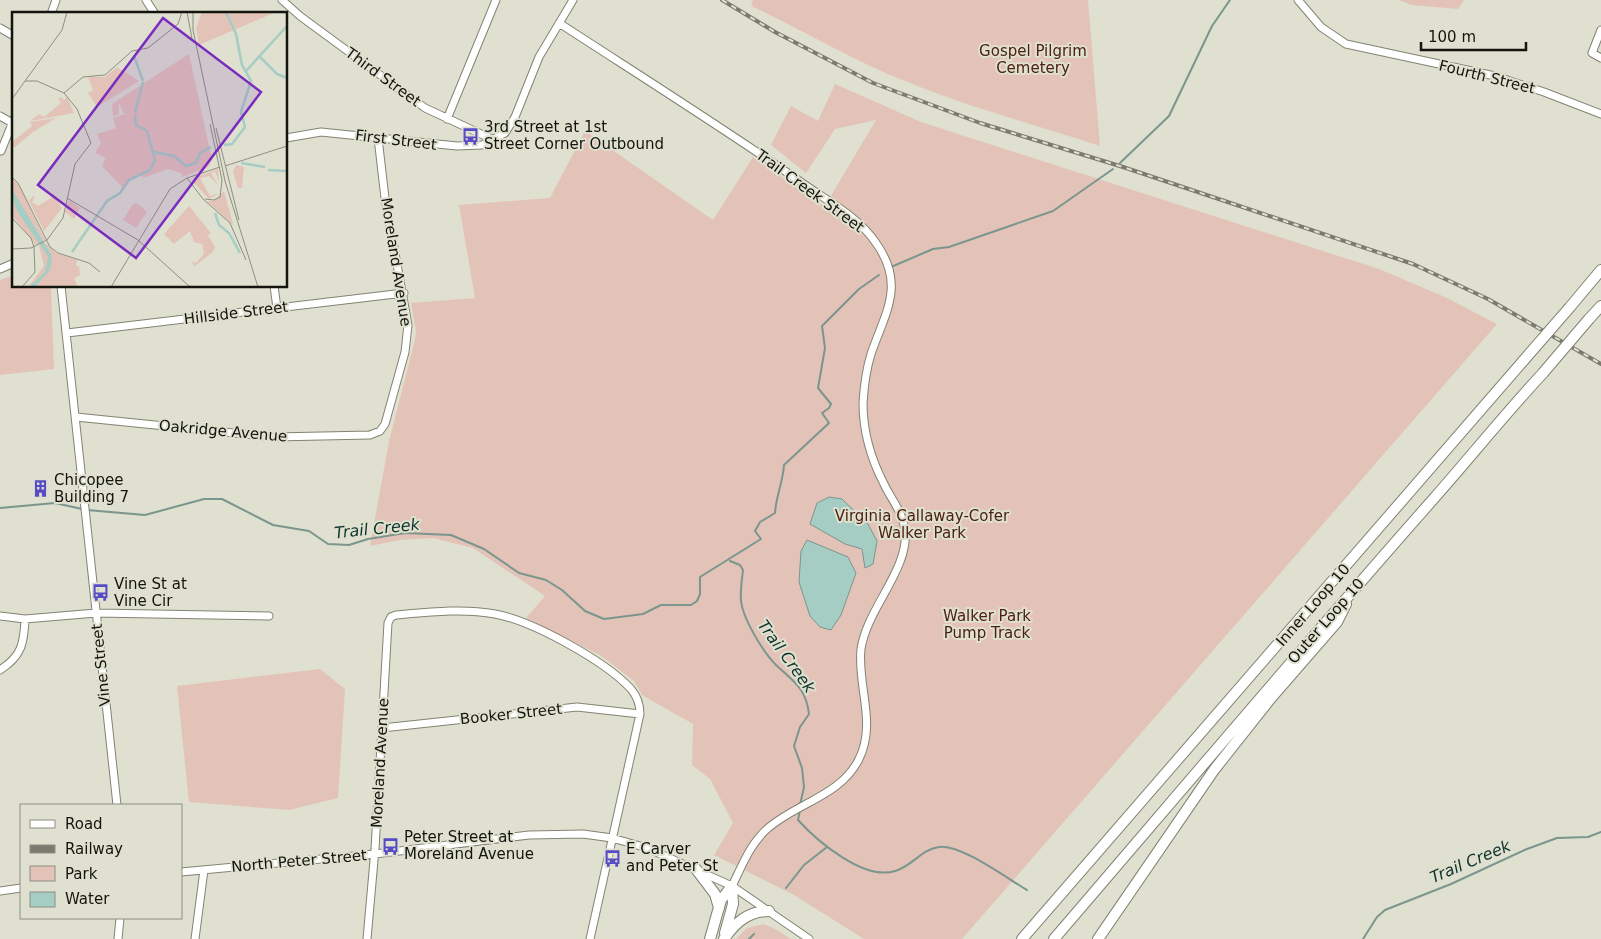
<svg xmlns="http://www.w3.org/2000/svg" width="1601" height="939" font-family="'DejaVu Sans',sans-serif">
  <rect width="100%" height="100%" fill="#dfe0cf"/>
  <path fill="#e3c3b8" d="M 753,0 L 1088,0 L 1100,146 C 1036,125 968,107 905,81 C 852,60 803,30 751,6 Z
    M 1399,0 L 1464,0 L 1458,9 L 1412,5 Z
    M 835,84 L 921,122 L 1379,269 L 1445,297 L 1497,324 L 962,939 L 864,939 L 794,895 L 714,855 L 733,823 L 710,779 L 692,765 L 693,724 L 642,695 L 634,681 L 600,655 L 526,618 L 545,596 L 473,548 L 433,538 L 400,540 L 370,546 L 389,441 L 415,340 L 416,331 L 411,303 L 475,298 L 459,205 L 550,198 L 585,131 L 713,220 L 753,157 L 857,229 L 862,222 L 829,199 L 876,120 L 835,129 L 806,173 L 771,145 L 791,106 L 818,121 Z
    M 14,275 L 14,286 L 51,286 L 54,369 L 0,375 L 0,280 Z
    M 320,669 L 345,689 L 338,798 L 289,810 L 189,802 L 177,686 Z
    M 764,924 L 777,930 L 791,939 L 736,939 L 747,928 Z"/>
  <path fill="#a6cdc3" stroke="#7a968d" d="M 829,497 L 842,499 L 868,524 L 877,541 L 873,564 L 865,568 L 862,549 L 845,544 L 810,524 L 817,503 Z
    M 807,540 L 848,557 L 856,573 L 841,615 L 831,630 L 820,627 L 810,616 L 799,582 L 801,551 Z"/>
  <g fill="none" stroke-linecap="round" stroke-linejoin="round">
    <path stroke="#7a968d" stroke-width="2" d="M 1120,163 L 1169,116 L 1212,26 L 1230,0
      M 891,267 L 933,249 L 949,247 L 1053,211 L 1113,169
      M 0,508 L 55,503 L 82,509
      M 87,510 L 145,515 L 204,499 L 222,499 L 273,525 L 309,531 L 328,544 L 349,545 L 368,539 L 405,533 L 451,535 L 484,549 L 519,573 L 546,580 L 562,590 L 585,611 L 604,619 L 643,614 L 661,605 L 691,605 L 697,601 L 700,594 L 700,577 L 761,539 L 755,531 L 760,522 L 775,513 C 776,496 783,482 784,465 L 829,423 L 822,413 L 829,408 L 831,404 L 818,388 L 825,348 L 822,326 L 859,289 L 879,275
      M 730,561 L 740,565 L 743,570 C 742,579 740,591 741,601 C 743,619 763,652 776,665 C 794,682 806,688 809,714 L 800,727 L 794,746 L 802,768 L 804,787 L 800,805
      M 800,810 L 798,820 C 817,841 864,881 895,871 C 911,867 922,849 939,847 C 959,843 1008,879 1027,890
      M 786,888 L 804,865 L 827,847
      M 749,939 L 754,934
      M 1363,939 L 1377,917 L 1385,910 L 1451,884 L 1527,849 L 1557,838 L 1588,837 L 1601,832"/>
    <defs>
      <path id="minor" d="M 146,0 L 155,14
        M 282,0 L 300,16 L 425,108 L 494,140
        M 1298,0 L 1321,27 L 1346,44 L 1495,76 L 1544,92 L 1601,114
        M 51,14 L 56,0
        M 559,23 C 639,75 720,126 798,180 C 824,199 858,216 876,243 C 906,285 885,313 871,354 C 866,370 864,387 863,403 C 863,432 871,459 884,484 C 891,499 902,511 905,529 C 910,569 867,608 861,649 C 857,686 877,723 859,759 C 841,796 796,803 767,829 C 750,844 742,866 732,886
        M 0,28 L 14,36
        M 1601,30 L 1592,53 L 1601,58
        M 0,116 L 14,124
        M 447,119 L 496,0
        M 286,138 L 321,132 L 457,146 L 482,145 L 505,133 L 515,117 L 539,57 L 573,0
        M 1,151 L 14,119
        M 0,269 L 14,263
        M 61,286 L 117,805
        M 274,286 L 277,308
        M 67,333 L 404,293
        M 76,417 L 274,437 L 370,435 L 380,431 L 385,424 L 405,352 L 408,325 L 385,198 L 378,138
        M 0,616 L 25,619 L 96,613 L 269,616
        M 0,670 C 22,656 24,643 25,619
        M 382,728 L 577,707 L 640,714
        M 181,872 L 375,854 L 529,835 L 583,834 L 612,838 L 647,848 L 732,886 L 809,939
        M 0,891 L 21,888
        M 118,939 L 120,918
        M 195,939 L 204,870
        M 367,939 L 375,849 L 388,623 L 391,617 L 396,615 C 429,612 463,608 495,614 C 533,621 605,661 631,689 C 637,696 640,705 640,714 L 590,939"/>
      <path id="highway" d="M 1570,307 L 1601,270
        M 1589,319 L 1601,306
        M 696,869 L 715,894 L 719,908
        M 725,933 L 733,904 L 732,886
        M 710,939 L 721,900 L 732,886
        M 724,939 C 735,923 748,911 769,911
        M 1022,939 L 1524,360
        M 1054,939 C 1181,791 1307,642 1436,496 C 1472,455 1506,413 1543,373
        M 1098,939 L 1214,770 L 1271,698 L 1337,622 L 1346,604"/>
    </defs>
    <use href="#minor" stroke="#828373" stroke-width="9"/>
    <use href="#highway" stroke="#828373" stroke-width="12"/>
    <use href="#minor" stroke="#fff" stroke-width="7"/>
    <use href="#highway" stroke="#fff" stroke-width="10"/>
    <defs>
      <path id="rail" d="M 722,0 L 775,32 L 873,83 L 980,123 L 1123,167 L 1413,264 L 1488,299 L 1601,364"/>
    </defs>
    <use href="#rail" stroke="#7a7a6f" stroke-width="4"/>
    <use href="#rail" stroke="#dfe0cf" stroke-width="2" stroke-dasharray="5.5" stroke-linecap="butt"/>
    <defs>
      <path id="highway-bridge" d="M 1524,360 L 1570,307
        M 1543,373 L 1589,319"/>
    </defs>
    <use href="#highway-bridge" stroke="#828373" stroke-width="12" stroke-linecap="butt"/>
    <use href="#highway-bridge" stroke="#fff" stroke-width="10"/>
  </g>
  <defs>
    <symbol id="bus-bare" viewBox="-9 -9 18 18"><path d="M-5-6H5V4H4V6H2V4H-2V6H-4V4H-5ZM-3.5-4V0h7V-4ZM-3.5 1.2v1.5H-2V1.2ZM2 1.2v1.5H3.5V1.2Z" fill="#574cc4" stroke="#dfe0cf" stroke-width="2.5" paint-order="stroke"/></symbol>
    <symbol id="building-bare" viewBox="-9 -9 18 18"><path d="M-4-6H4V6H1V3H-1V6H-4ZM-2.5-4.3h1.7v1.8h-1.7ZM.8-4.3h1.7v1.8H.8ZM-2.5-1h1.7V.8h-1.7ZM.8-1h1.7V.8H.8Z" fill="#574cc4" stroke="#dfe0cf" stroke-width="2.5" paint-order="stroke"/></symbol>
  </defs>
  <g fill-rule="evenodd">
    <use href="#bus-bare" x="458" y="124" width="25" height="25"/>
    <use href="#building-bare" x="28" y="476" width="25" height="25"/>
    <use href="#bus-bare" x="88" y="580" width="25" height="25"/>
    <use href="#bus-bare" x="378" y="834" width="25" height="25"/>
    <use href="#bus-bare" x="600" y="846" width="25" height="25"/>
  </g>
  <g text-anchor="middle" stroke-width="4" stroke-linejoin="round" paint-order="stroke">
    <g font-size="15" fill="#4d200f" stroke="#dfe0cf">
      <text x="1033" y="56">Gospel Pilgrim<tspan x="1033" dy="17">Cemetery</tspan></text>
      <text x="922" y="521">Virginia Callaway-Cofer<tspan x="922" dy="17">Walker Park</tspan></text>
      <text x="987" y="621">Walker Park<tspan x="987" dy="17">Pump Track</tspan></text>
    </g>
    <g font-size="15" fill="#14140e" stroke="#dfe0cf">
      <text transform="translate(383 77) rotate(36)" y="5">Third Street</text>
      <text transform="translate(1487 77) rotate(14)" y="5">Fourth Street</text>
      <text transform="translate(396 140) rotate(7)" y="5">First Street</text>
      <text transform="translate(810 191) rotate(36)" y="5">Trail Creek Street</text>
      <text transform="translate(396 262) rotate(81)" y="5">Moreland Avenue</text>
      <text transform="translate(236 313) rotate(-7)" y="5">Hillside Street</text>
      <text transform="translate(223 431) rotate(5)" y="5">Oakridge Avenue</text>
      <text transform="translate(1313 605) rotate(-49)" y="5">Inner Loop 10</text>
      <text transform="translate(1326 621) rotate(-49)" y="5">Outer Loop 10</text>
      <text transform="translate(101 665) rotate(-96)" y="5">Vine Street</text>
      <text transform="translate(511 714) rotate(-6)" y="5">Booker Street</text>
      <text transform="translate(380 763) rotate(-87)" y="5">Moreland Avenue</text>
      <text transform="translate(299 861) rotate(-5)" y="5">North Peter Street</text>
    </g>
    <g font-size="15" fill="#14140e" stroke="#dfe0cf" text-anchor="start">
      <text x="484" y="132">3rd Street at 1st<tspan x="484" dy="17">Street Corner Outbound</tspan></text>
      <text x="54" y="485">Chicopee<tspan x="54" dy="17">Building 7</tspan></text>
      <text x="114" y="589">Vine St at<tspan x="114" dy="17">Vine Cir</tspan></text>
      <text x="404" y="842">Peter Street at<tspan x="404" dy="17">Moreland Avenue</tspan></text>
      <text x="626" y="854">E Carver<tspan x="626" dy="17">and Peter St</tspan></text>
    </g>
    <g font-size="16" font-style="italic" fill="#0e332c" stroke="#dfe0cf">
      <text transform="translate(377 528) rotate(-6)" y="6">Trail Creek</text>
      <text transform="translate(787 656) rotate(54)" y="6">Trail Creek</text>
      <text transform="translate(1470 861) rotate(-23)" y="6">Trail Creek</text>
    </g>
  </g>
  <g transform="translate(12 12)">
    <rect width="275" height="275" fill="#dfe0cf"/>
    <path d="M 190,0 L 264,0 L 187,33 L 184,16 ZM 177,42 L 200,148 L 196,155 L 171,165 L 169,161 L 156,157 L 131,166 L 130,163 L 120,166 L 112,177 L 90,154 L 94,146 L 83,141 L 89,131 L 85,122 L 104,116 L 101,106 L 117,101 L 112,102 L 107,91 L 107,102 L 101,104 L 100,92 ZM 105,55 L 127,69 L 85,95 L 76,81 L 81,78 L 76,65 L 93,65 ZM 49,85 L 52,88 L 55,85 L 62,101 L 18,109 L 27,102 L 32,105 L 49,91 L 46,87 ZM 44,106 L 21,120 L 2,136 L 0,130 L 20,114 L 18,110 ZM 224,153 L 232,155 L 230,176 L 226,176 L 221,160 ZM 206,157 L 207,169 L 203,160 L 199,161 L 206,173 L 197,164 L 188,166 L 198,184 L 207,181 L 197,187 L 181,170 L 182,166 ZM 0,167 L 6,171 L 33,228 L 24,233 L 0,203 ZM 212,179 L 221,212 L 221,213 L 195,189 L 202,189 ZM 21,184 L 23,184 L 20,190 L 26,194 L 42,184 L 50,196 L 32,219 L 17,189 ZM 57,188 L 68,196 L 62,207 L 53,200 ZM 125,191 L 135,200 L 124,216 L 111,208 L 121,192 ZM 177,194 L 199,221 L 196,223 L 203,235 L 201,240 L 183,254 L 179,250 L 184,251 L 192,242 L 190,232 L 182,230 L 178,219 L 162,232 L 152,222 ZM 34,231 L 44,241 L 65,248 L 64,254 L 67,254 L 68,263 L 62,266 L 66,275 L 16,275 L 32,254 L 27,234 Z" fill="#e3c3b8"/>
    <path d="M 0,177 L 40,244 L 38,258 L 23,275 L 17,275 L 33,260 L 36,245 L 7,202 L 0,187 Z" fill="#a6cdc3"/>
    <path fill="none" stroke="#a6cdc3" stroke-width="2.5" d="M 122,44 L 131,69M 247,44 L 265,62 L 275,66M 234,59 L 275,14M 123,101 L 131,70M 212,133 L 220,132 L 233,115 L 229,100 L 239,69 L 230,53 L 224,22 L 214,0M 142,140 L 162,144 L 174,154 L 184,151 L 188,141 L 199,135M 229,151 L 253,155M 256,158 L 275,159M 203,201 L 207,213 L 217,221 L 228,241M 60,240 L 95,189 L 108,181 L 117,168 L 138,158 L 143,148 L 135,119 L 124,113 L 123,103"/>
    <path fill="none" stroke="#8e8e82" stroke-width="1" d="M 175,0 L 180,27M 181,0 L 181,18 L 213,169 L 246,275M 52,81 L 71,65 L 93,63 L 120,39 L 136,36 L 166,12 L 170,0M 0,87 L 50,18 L 55,0M 198,112 L 210,168M 204,116 L 227,208M 213,154 L 275,134M 0,165 L 6,171 L 38,235 L 46,241 L 77,251 L 88,260M 175,166 L 191,187 L 218,211 L 234,248M 55,186 L 126,228 L 177,274 L 182,275M 193,187 L 202,188 L 208,185 L 210,168M 0,206 L 19,226 L 22,235 L 23,260 L 10,275M 0,237 L 19,236 L 35,228 L 51,206 L 63,152 L 79,131 L 65,97 L 52,81 L 25,69 L 13,69M 99,275 L 158,177 L 175,166 L 208,155"/>
    <path fill="#7b2cbf" fill-opacity="0.15" stroke="#7b2cbf" stroke-width="2.5" d="M 151,6 L 249,80 L 124,246 L 26,173 Z"/>
    <rect width="275" height="275" fill="none" stroke="#14140e" stroke-width="2.5"/>
  </g>
  <rect x="20" y="804" width="162" height="115" fill="#dfe0cf" stroke="#8e8e82"/>
  <rect x="30" y="820" width="25" height="8" fill="#ffffff" stroke="#8e8e82"/>
  <text x="65" y="829" font-size="15" fill="#14140e">Road</text>
  <rect x="30" y="845" width="25" height="8" fill="#7a7a6f" stroke="#8e8e82"/>
  <text x="65" y="854" font-size="15" fill="#14140e">Railway</text>
  <rect x="30" y="866" width="25" height="15" fill="#e3c3b8" stroke="#8e8e82"/>
  <text x="65" y="879" font-size="15" fill="#14140e">Park</text>
  <rect x="30" y="892" width="25" height="15" fill="#a6cdc3" stroke="#8e8e82"/>
  <text x="65" y="904" font-size="15" fill="#14140e">Water</text>
  <path d="M1421 42v8h105v-8" fill="none" stroke="#14140e" stroke-width="2.5"/>
  <text x="1428" y="42" font-size="15" fill="#14140e" stroke="#dfe0cf" stroke-width="4" paint-order="stroke">100 m</text>
</svg>
